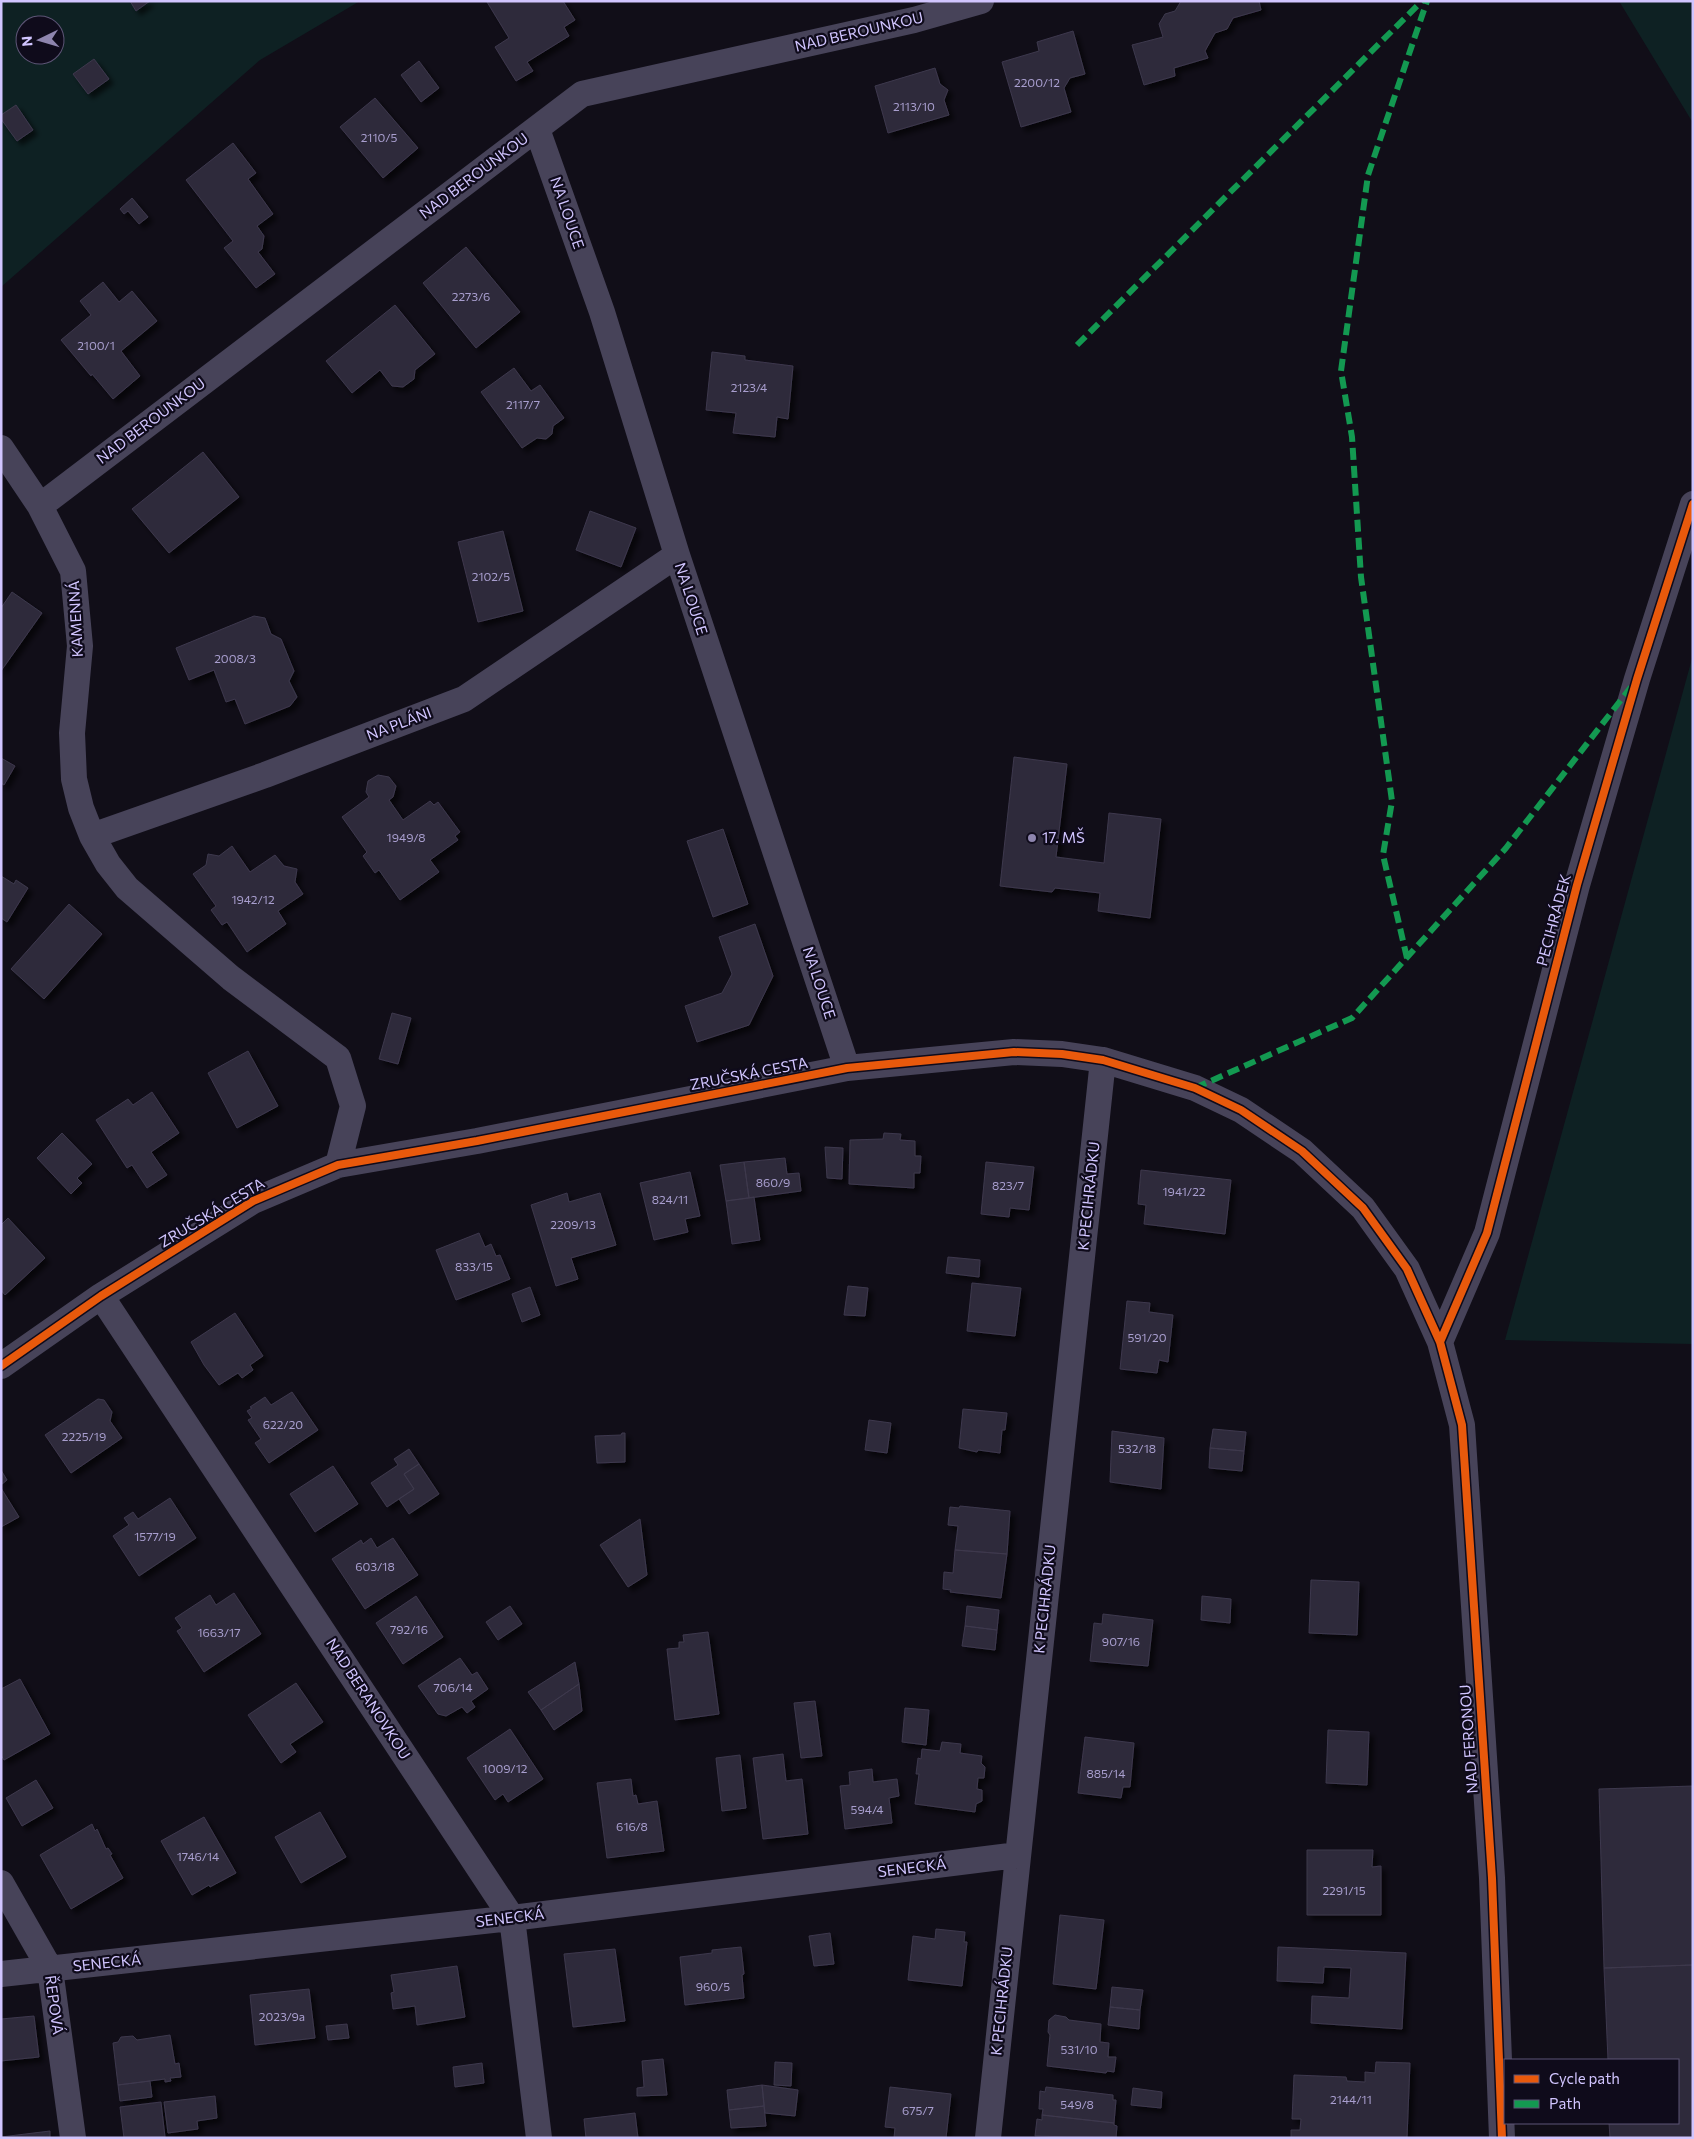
<svg xmlns="http://www.w3.org/2000/svg" width="1694" height="2139" font-family="Commissioner,sans-serif">
  <defs>
    <filter id="shadow"><feDropShadow dx="4.5" dy="4.5" stdDeviation="2.5" flood-color="#0009"/></filter>
  </defs>
  <rect width="100%" height="100%" fill="#110e18"/>
  <path fill="#0e2123" fill-rule="evenodd" d="M 1,1 L 360,1 L 260,60 L 1,287 ZM 25,25 L 55,25 L 55,55 L 25,55 Z
    M 1619,1 L 1693,1 L 1693,123 Z
    M 1693,655 L 1693,1344 L 1505,1340 Z"/>
  <path fill="#2f2b3b" stroke="#3d384d" filter="url(#shadow)" d="M 130,1 L 150,1 L 136,11 Z
    M 488,1 L 563,1 L 575,20 L 564,27 L 569,36 L 527,62 L 533,71 L 516,81 L 495,47 L 509,38 L 487,2 Z
    M 1181,1 L 1259,1 L 1261,10 L 1233,18 L 1227,29 L 1215,33 L 1205,51 L 1208,58 L 1174,68 L 1175,76 L 1144,85 L 1132,45 L 1163,37 L 1159,24 L 1165,14 L 1175,11 Z
    M 1073,31 L 1085,74 L 1070,78 L 1064,88 L 1071,112 L 1021,127 L 1002,62 L 1039,51 L 1037,42 Z
    M 94,59 L 109,79 L 88,94 L 73,74 Z
    M 419,61 L 439,88 L 421,102 L 401,75 Z
    M 935,68 L 940,84 L 948,90 L 944,100 L 949,115 L 888,133 L 875,86 Z
    M 375,98 L 418,148 L 383,178 L 340,127 Z
    M 16,105 L 33,130 L 17,141 L 1,119 L 1,115 Z
    M 233,143 L 256,173 L 248,179 L 273,214 L 257,226 L 264,236 L 262,249 L 258,252 L 275,274 L 256,288 L 224,248 L 233,241 L 186,180 Z
    M 132,198 L 148,217 L 139,224 L 128,211 L 124,214 L 120,209 Z
    M 466,247 L 520,312 L 476,348 L 423,283 Z
    M 103,282 L 119,302 L 132,291 L 157,321 L 121,351 L 140,376 L 113,399 L 92,374 L 91,376 L 61,340 L 91,315 L 80,301 Z
    M 395,305 L 435,354 L 415,370 L 414,379 L 403,387 L 392,386 L 380,370 L 352,393 L 326,361 Z
    M 712,352 L 745,356 L 745,360 L 793,366 L 788,419 L 777,417 L 775,437 L 733,433 L 736,413 L 706,410 Z
    M 514,368 L 531,391 L 540,385 L 564,418 L 553,426 L 552,434 L 546,439 L 537,438 L 522,448 L 481,392 Z
    M 203,452 L 239,497 L 169,553 L 132,509 Z
    M 590,511 L 636,528 L 621,567 L 576,550 Z
    M 503,531 L 523,611 L 478,622 L 458,542 Z
    M 12,592 L 42,613 L 1,671 L 1,608 Z
    M 254,616 L 265,618 L 271,634 L 281,639 L 294,671 L 289,681 L 297,697 L 290,706 L 245,724 L 235,699 L 226,702 L 214,670 L 189,680 L 176,648 Z
    M 1014,757 L 1067,764 L 1056,857 L 1104,863 L 1109,813 L 1161,819 L 1150,918 L 1098,911 L 1100,893 L 1055,888 L 1052,892 L 1000,886 Z
    M 1,758 L 15,766 L 4,785 L 1,783 Z
    M 378,775 L 389,777 L 396,786 L 393,797 L 389,800 L 403,820 L 430,801 L 434,805 L 438,802 L 460,832 L 455,836 L 458,840 L 430,860 L 439,872 L 400,900 L 379,870 L 375,873 L 363,856 L 367,852 L 342,817 L 369,797 L 366,792 L 368,781 Z
    M 723,829 L 748,904 L 713,917 L 687,841 Z
    M 232,846 L 250,872 L 275,855 L 284,866 L 297,869 L 295,882 L 303,894 L 278,911 L 286,924 L 247,952 L 227,922 L 222,925 L 211,910 L 216,906 L 193,874 L 206,865 L 208,854 L 219,856 Z
    M 1,876 L 14,884 L 16,880 L 28,888 L 7,922 L 1,918 Z
    M 69,904 L 102,934 L 44,999 L 11,969 Z
    M 755,924 L 773,976 L 749,1025 L 697,1042 L 685,1006 L 722,993 L 732,974 L 719,937 Z
    M 392,1013 L 411,1018 L 398,1064 L 379,1059 Z
    M 248,1051 L 278,1106 L 237,1128 L 208,1073 Z
    M 152,1092 L 179,1133 L 151,1152 L 167,1175 L 147,1188 L 132,1165 L 127,1168 L 96,1120 L 128,1099 L 133,1105 Z
    M 62,1133 L 92,1164 L 77,1178 L 82,1183 L 71,1194 L 37,1158 Z
    M 884,1133 L 901,1134 L 900,1140 L 915,1141 L 915,1156 L 921,1156 L 920,1173 L 914,1173 L 914,1188 L 849,1184 L 850,1140 L 883,1139 Z
    M 825,1147 L 843,1148 L 842,1179 L 827,1178 Z
    M 785,1158 L 787,1174 L 799,1173 L 801,1191 L 749,1198 L 744,1162 Z
    M 744,1162 L 749,1198 L 726,1201 L 720,1165 Z
    M 986,1162 L 1034,1167 L 1029,1210 L 1010,1208 L 1009,1217 L 981,1214 Z
    M 1141,1170 L 1231,1180 L 1225,1234 L 1144,1224 L 1146,1205 L 1138,1204 Z
    M 690,1172 L 700,1216 L 685,1219 L 688,1232 L 654,1240 L 640,1183 Z
    M 567,1193 L 569,1202 L 600,1193 L 616,1245 L 571,1258 L 578,1279 L 556,1286 L 531,1205 Z
    M 754,1197 L 760,1240 L 732,1244 L 726,1201 Z
    M 8,1218 L 45,1258 L 5,1295 L 1,1290 L 1,1225 Z
    M 479,1233 L 485,1247 L 491,1244 L 496,1256 L 500,1255 L 510,1279 L 456,1300 L 436,1250 Z
    M 948,1257 L 980,1260 L 979,1277 L 946,1273 Z
    M 972,1283 L 1021,1288 L 1015,1336 L 967,1331 Z
    M 848,1286 L 868,1288 L 865,1316 L 844,1315 Z
    M 530,1287 L 540,1315 L 522,1322 L 512,1294 Z
    M 1127,1301 L 1150,1303 L 1149,1312 L 1173,1315 L 1168,1362 L 1159,1360 L 1157,1373 L 1120,1369 Z
    M 235,1313 L 263,1356 L 250,1365 L 253,1370 L 242,1378 L 238,1373 L 219,1385 L 204,1365 L 191,1342 Z
    M 292,1392 L 318,1430 L 269,1463 L 255,1443 L 261,1439 L 248,1420 L 252,1418 L 247,1411 L 252,1408 L 250,1407 L 265,1397 L 271,1405 Z
    M 98,1399 L 104,1400 L 112,1412 L 110,1421 L 122,1438 L 71,1473 L 45,1435 Z
    M 963,1409 L 1007,1413 L 1005,1430 L 1002,1430 L 1000,1453 L 978,1450 L 977,1452 L 959,1448 Z
    M 869,1420 L 891,1423 L 887,1453 L 865,1450 Z
    M 1213,1429 L 1246,1432 L 1244,1451 L 1210,1448 Z
    M 1112,1431 L 1164,1438 L 1161,1489 L 1110,1482 Z
    M 622,1433 L 625,1433 L 625,1462 L 597,1463 L 595,1436 L 621,1435 Z
    M 1210,1448 L 1244,1451 L 1242,1471 L 1209,1468 Z
    M 409,1449 L 419,1464 L 404,1474 L 414,1489 L 387,1507 L 371,1483 L 398,1465 L 394,1459 Z
    M 419,1464 L 439,1494 L 409,1514 L 399,1499 L 414,1489 L 404,1474 Z
    M 333,1466 L 358,1504 L 315,1532 L 290,1494 Z
    M 1,1470 L 7,1480 L 1,1485 Z
    M 1,1488 L 19,1517 L 1,1527 Z
    M 170,1498 L 196,1538 L 139,1576 L 113,1536 L 129,1525 L 124,1518 L 133,1512 L 138,1519 Z
    M 960,1506 L 1010,1511 L 1007,1554 L 955,1550 L 958,1526 L 948,1525 L 950,1507 L 959,1508 Z
    M 640,1519 L 647,1575 L 628,1587 L 600,1545 Z
    M 371,1538 L 377,1548 L 393,1538 L 418,1575 L 365,1609 L 332,1559 L 361,1540 L 363,1544 Z
    M 955,1550 L 1007,1554 L 1001,1598 L 950,1592 L 951,1590 L 943,1589 L 944,1572 L 953,1573 Z
    M 1311,1580 L 1359,1582 L 1357,1635 L 1309,1633 Z
    M 234,1593 L 261,1634 L 204,1672 L 177,1631 L 182,1628 L 175,1618 L 210,1595 L 216,1605 Z
    M 416,1596 L 443,1637 L 403,1664 L 376,1623 Z
    M 1202,1596 L 1231,1599 L 1230,1623 L 1201,1620 Z
    M 510,1606 L 522,1624 L 498,1640 L 486,1622 Z
    M 967,1606 L 999,1610 L 997,1630 L 965,1626 Z
    M 1103,1614 L 1153,1620 L 1148,1666 L 1090,1661 L 1094,1623 L 1102,1624 Z
    M 965,1626 L 997,1630 L 995,1650 L 962,1646 Z
    M 708,1632 L 719,1714 L 675,1720 L 667,1649 L 679,1648 L 679,1642 L 684,1642 L 683,1635 Z
    M 460,1658 L 472,1675 L 477,1672 L 488,1689 L 471,1701 L 475,1707 L 467,1713 L 462,1707 L 446,1716 L 438,1714 L 418,1686 Z
    M 575,1662 L 579,1684 L 541,1710 L 528,1692 Z
    M 20,1679 L 50,1734 L 4,1760 L 1,1755 L 1,1689 Z
    M 296,1683 L 323,1722 L 290,1744 L 296,1752 L 281,1763 L 248,1715 Z
    M 579,1684 L 582,1711 L 554,1730 L 541,1710 Z
    M 815,1701 L 822,1756 L 801,1758 L 794,1703 Z
    M 905,1708 L 929,1710 L 926,1745 L 902,1742 Z
    M 510,1729 L 543,1779 L 508,1802 L 503,1794 L 495,1800 L 467,1758 Z
    M 1328,1730 L 1369,1732 L 1367,1785 L 1326,1783 Z
    M 1085,1737 L 1134,1743 L 1130,1787 L 1123,1787 L 1121,1798 L 1078,1793 Z
    M 942,1742 L 961,1744 L 960,1753 L 982,1756 L 981,1763 L 985,1767 L 984,1778 L 978,1778 L 977,1789 L 982,1790 L 982,1801 L 976,1804 L 975,1812 L 915,1804 L 919,1774 L 916,1774 L 918,1758 L 921,1759 L 922,1749 L 940,1751 Z
    M 783,1754 L 786,1781 L 802,1779 L 808,1834 L 763,1839 L 753,1758 Z
    M 740,1755 L 746,1808 L 722,1811 L 716,1758 Z
    M 872,1769 L 873,1782 L 897,1779 L 899,1796 L 889,1798 L 892,1823 L 845,1829 L 840,1786 L 850,1785 L 849,1772 Z
    M 631,1779 L 633,1796 L 636,1795 L 638,1804 L 657,1801 L 664,1851 L 607,1858 L 597,1783 Z
    M 36,1780 L 53,1808 L 22,1826 L 6,1798 Z
    M 1693,1786 L 1693,1965 L 1604,1968 L 1599,1789 Z
    M 320,1812 L 346,1857 L 301,1883 L 275,1837 Z
    M 204,1817 L 236,1873 L 210,1887 L 209,1885 L 192,1895 L 161,1841 Z
    M 92,1824 L 95,1831 L 97,1829 L 106,1849 L 108,1848 L 112,1854 L 110,1855 L 123,1878 L 71,1909 L 40,1855 Z
    M 1307,1850 L 1373,1850 L 1372,1867 L 1381,1866 L 1381,1915 L 1307,1915 Z
    M 1060,1915 L 1104,1920 L 1096,1989 L 1053,1984 Z
    M 936,1929 L 965,1932 L 964,1942 L 967,1942 L 962,1986 L 908,1980 L 913,1936 L 935,1939 Z
    M 830,1933 L 834,1964 L 814,1966 L 809,1936 Z
    M 741,1947 L 744,1974 L 742,1975 L 744,1998 L 685,2005 L 680,1957 L 712,1953 L 712,1950 Z
    M 1278,1947 L 1406,1953 L 1402,2029 L 1311,2023 L 1312,1996 L 1349,1998 L 1351,1968 L 1324,1967 L 1323,1983 L 1277,1981 Z
    M 615,1949 L 625,2021 L 573,2027 L 564,1954 Z
    M 1693,1965 L 1693,2138 L 1610,2138 L 1609,2123 L 1678,2123 L 1678,2060 L 1608,2060 L 1604,1968 Z
    M 457,1966 L 465,2017 L 417,2025 L 415,2006 L 393,2009 L 391,1993 L 394,1992 L 391,1975 Z
    M 1112,1987 L 1143,1990 L 1140,2010 L 1110,2007 Z
    M 309,1989 L 315,2038 L 255,2045 L 250,1995 Z
    M 1110,2007 L 1140,2010 L 1139,2029 L 1108,2025 Z
    M 1055,2015 L 1066,2017 L 1069,2020 L 1101,2024 L 1100,2042 L 1109,2043 L 1108,2057 L 1116,2057 L 1114,2072 L 1107,2071 L 1106,2073 L 1047,2066 L 1050,2035 L 1048,2032 L 1049,2020 Z
    M 34,2016 L 39,2057 L 1,2061 L 1,2019 Z
    M 347,2024 L 349,2038 L 328,2040 L 326,2026 Z
    M 170,2035 L 175,2064 L 179,2063 L 181,2077 L 170,2078 L 171,2081 L 165,2082 L 165,2079 L 118,2085 L 113,2043 L 118,2042 L 121,2037 L 133,2036 L 137,2040 Z
    M 663,2059 L 667,2095 L 637,2096 L 637,2088 L 644,2087 L 642,2061 Z
    M 775,2062 L 792,2063 L 791,2086 L 774,2085 Z
    M 1376,2062 L 1410,2063 L 1407,2138 L 1291,2138 L 1291,2130 L 1300,2130 L 1301,2119 L 1292,2119 L 1294,2075 L 1346,2077 L 1347,2081 L 1365,2082 L 1365,2072 L 1375,2073 Z
    M 482,2063 L 484,2083 L 455,2087 L 453,2067 Z
    M 150,2081 L 152,2097 L 120,2101 L 118,2085 Z
    M 762,2085 L 764,2106 L 729,2110 L 727,2090 Z
    M 762,2085 L 798,2090 L 795,2116 L 765,2113 Z
    M 890,2087 L 951,2094 L 946,2138 L 894,2138 L 895,2128 L 885,2127 Z
    M 1046,2087 L 1113,2095 L 1113,2100 L 1116,2100 L 1114,2123 L 1042,2115 L 1043,2109 L 1039,2109 L 1040,2091 L 1045,2092 Z
    M 1133,2088 L 1162,2092 L 1161,2108 L 1131,2105 Z
    M 215,2096 L 217,2118 L 197,2121 L 198,2129 L 168,2133 L 164,2102 Z
    M 161,2102 L 165,2137 L 124,2138 L 120,2107 Z
    M 764,2106 L 766,2126 L 731,2128 L 729,2110 Z
    M 635,2113 L 638,2138 L 586,2138 L 584,2119 Z
    M 1042,2115 L 1114,2123 L 1114,2125 L 1117,2126 L 1116,2138 L 1035,2136 L 1037,2119 L 1042,2120 Z
    M 50,2131 L 50,2138 L 1,2137 Z"/>
  <g fill="none" stroke-linecap="round" stroke-linejoin="round">
    <path stroke="#474359" stroke-width="26" d="M 537,129 L 602,312 L 677,555 L 847,1068
      M 1,448 L 40,506 L 73,571 L 80,646 L 72,733 L 74,779 L 81,808 L 92,836 L 108,864 L 127,888 L 231,978 L 338,1058 L 353,1106 L 338,1165
      M 40,506 L 582,94 L 914,20 L 981,1
      M 92,836 L 265,775 L 464,699 L 677,555
      M 101,1296 L 512,1918 L 539,2138
      M 1440,1342 L 1487,1233 L 1577,885 L 1637,679 L 1693,504
      M 1,1366 L 101,1296 L 253,1201 L 338,1165 L 477,1141 L 847,1068 L 1014,1052 L 1062,1054 L 1103,1060 L 1195,1088 L 1241,1110 L 1302,1151 L 1363,1208 L 1407,1269 L 1440,1342 L 1462,1425 L 1492,1878 L 1502,2138
      M 1,1883 L 50,1969 L 73,2138
      M 1,1974 L 512,1918 L 1018,1855
      M 988,2138 L 1103,1060"/>
    <path stroke="#139951" stroke-width="6" stroke-dasharray="12 6" stroke-linecap="butt" d="M 1077,345 L 1422,1
      M 1407,958 L 1383,855 L 1392,801 L 1361,577 L 1352,437 L 1341,371 L 1368,175 L 1427,1
      M 1195,1088 L 1352,1018 L 1506,848 L 1631,687"/>
    <defs>
      <path id="cycleway" d="M 1440,1342 L 1487,1233 L 1577,885 L 1637,679 L 1693,504
        M 1,1366 L 101,1296 L 253,1201 L 338,1165 L 477,1141 L 847,1068 L 1014,1052 L 1062,1054 L 1103,1060 L 1195,1088 L 1241,1110 L 1302,1151 L 1363,1208 L 1407,1269 L 1440,1342 L 1462,1425 L 1492,1878 L 1502,2138"/>
    </defs>
    <use href="#cycleway" stroke="#0f0b1b" stroke-width="11"/>
    <use href="#cycleway" stroke="#e8590c" stroke-width="8"/>
  </g>
  <circle fill="#8e85ae" stroke="#0f0b1b" stroke-width="2" cx="1032" cy="838" r="5"/>
  <g text-anchor="middle" stroke-width="4.5" stroke-linejoin="round" paint-order="stroke">
    <g font-size="12" fill="#a89ece">
      <text x="1037" y="87">2200/12</text>
      <text x="914" y="111">2113/10</text>
      <text x="379" y="142">2110/5</text>
      <text x="471" y="301">2273/6</text>
      <text x="96" y="350">2100/1</text>
      <text x="749" y="392">2123/4</text>
      <text x="523" y="409">2117/7</text>
      <text x="491" y="581">2102/5</text>
      <text x="235" y="663">2008/3</text>
      <text x="406" y="842">1949/8</text>
      <text x="253" y="904">1942/12</text>
      <text x="773" y="1187">860/9</text>
      <text x="1008" y="1190">823/7</text>
      <text x="1184" y="1196">1941/22</text>
      <text x="670" y="1204">824/11</text>
      <text x="573" y="1229">2209/13</text>
      <text x="474" y="1271">833/15</text>
      <text x="1147" y="1342">591/20</text>
      <text x="283" y="1429">622/20</text>
      <text x="84" y="1441">2225/19</text>
      <text x="1137" y="1453">532/18</text>
      <text x="155" y="1541">1577/19</text>
      <text x="375" y="1571">603/18</text>
      <text x="409" y="1634">792/16</text>
      <text x="219" y="1637">1663/17</text>
      <text x="1121" y="1646">907/16</text>
      <text x="453" y="1692">706/14</text>
      <text x="505" y="1773">1009/12</text>
      <text x="1106" y="1778">885/14</text>
      <text x="867" y="1814">594/4</text>
      <text x="632" y="1831">616/8</text>
      <text x="198" y="1861">1746/14</text>
      <text x="1344" y="1895">2291/15</text>
      <text x="713" y="1991">960/5</text>
      <text x="282" y="2021">2023/9a</text>
      <text x="1079" y="2054">531/10</text>
      <text x="1351" y="2104">2144/11</text>
      <text x="1077" y="2109">549/8</text>
      <text x="918" y="2115">675/7</text>
    </g>
    <g font-size="15" fill="#d1c5ff" stroke="#0f0b1b">
      <text transform="translate(859 32) rotate(-13)" y="5">NAD BEROUNKOU</text>
      <text transform="translate(474 176) rotate(-37)" y="5">NAD BEROUNKOU</text>
      <text transform="translate(567 213) rotate(71)" y="5">NA LOUCE</text>
      <text transform="translate(151 421) rotate(-37)" y="5">NAD BEROUNKOU</text>
      <text transform="translate(691 599) rotate(72)" y="5">NA LOUCE</text>
      <text transform="translate(76 619) rotate(-93)" y="5">KAMENNÁ</text>
      <text transform="translate(399 724) rotate(-21)" y="5">NA PLÁNI</text>
      <text transform="translate(1554 920) rotate(-75)" y="5">PECIHRÁDEK</text>
      <text transform="translate(819 983) rotate(72)" y="5">NA LOUCE</text>
      <text transform="translate(749 1074) rotate(-11)" y="5">ZRUČSKÁ CESTA</text>
      <text transform="translate(1089 1196) rotate(-84)" y="5">K PECIHRÁDKU</text>
      <text transform="translate(212 1213) rotate(-31)" y="5">ZRUČSKÁ CESTA</text>
      <text transform="translate(1045 1599) rotate(-84)" y="5">K PECIHRÁDKU</text>
      <text transform="translate(368 1699) rotate(57)" y="5">NAD BERANOVKOU</text>
      <text transform="translate(1469 1739) rotate(-94)" y="5">NAD FERONOU</text>
      <text transform="translate(912 1868) rotate(-7)" y="5">SENECKÁ</text>
      <text transform="translate(510 1918) rotate(-7)" y="5">SENECKÁ</text>
      <text transform="translate(107 1963) rotate(-6)" y="5">SENECKÁ</text>
      <text transform="translate(1002 2001) rotate(-84)" y="5">K PECIHRÁDKU</text>
      <text transform="translate(54 2005) rotate(82)" y="5">ŘEPOVÁ</text>
    </g>
    <g font-size="15" fill="#d1c5ff" stroke="#0f0b1b" text-anchor="start">
      <text x="1042" y="843">17. MŠ</text>
    </g>
  </g>
  <rect width="1694" height="2139" fill="none" stroke="#d1c5ff" stroke-width="5"/>
  <rect x="1504" y="2059" width="175" height="65" fill="#0f0b1b" stroke="#5d5576"/>
  <rect x="1514" y="2075" width="25" height="8" fill="#e8590c" stroke="#5d5576"/>
  <text x="1549" y="2084" font-size="15" fill="#d1c5ff">Cycle path</text>
  <rect x="1514" y="2100" width="25" height="8" fill="#139951" stroke="#5d5576"/>
  <text x="1549" y="2109" font-size="15" fill="#d1c5ff">Path</text>
  <g transform="translate(40 40) rotate(265)"><circle r="24" fill="#0f0b1b" stroke="#5d5576"/>
  <path d="M0-4L9 19L0 12L-9 19Z" fill="#8e85ae"/>
  <text y="-8" font-size="14" font-weight="bold" text-anchor="middle" fill="#d1c5ff">N</text>
  </g>
</svg>
